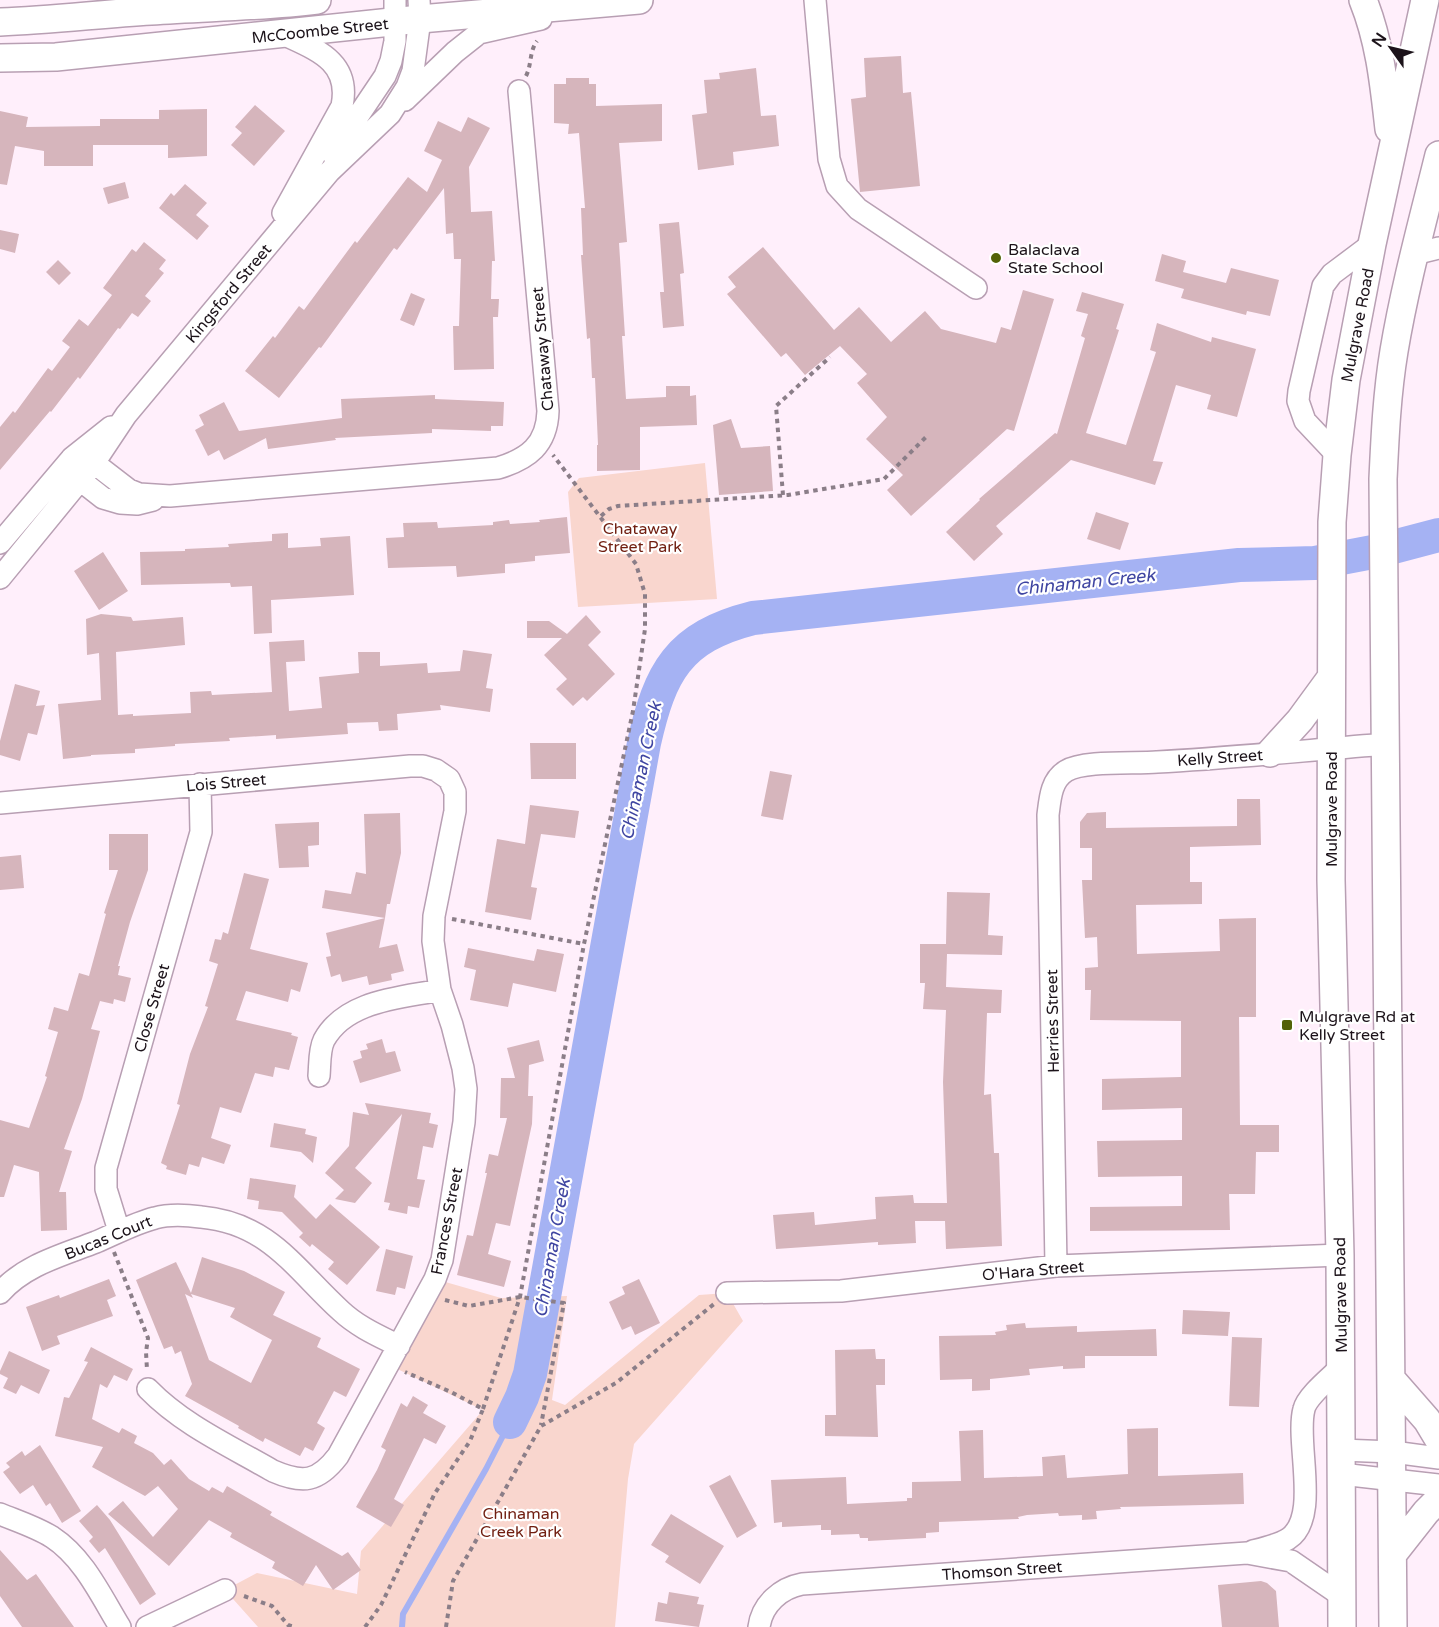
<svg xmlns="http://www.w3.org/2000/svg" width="1439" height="1627" font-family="'Varela Round',sans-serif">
  <rect width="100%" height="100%" fill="#ffeffb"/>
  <path fill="#f9d6ce" d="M 705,463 L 717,599 L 578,607 L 568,492 L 579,478 Z
    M 435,1279 L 501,1298 L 567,1296 L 552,1400 L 565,1405 L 699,1295 L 727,1293 L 743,1321 L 634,1444 L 628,1479 L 615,1627 L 258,1627 L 225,1590 L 257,1573 L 357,1594 L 361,1551 L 483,1410 L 389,1365 Z"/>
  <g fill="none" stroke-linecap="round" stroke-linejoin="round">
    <path stroke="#a5b2f3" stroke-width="6" d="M 402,1627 L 403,1614 L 486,1469 L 510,1422"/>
    <path stroke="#a5b2f3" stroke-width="34" d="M 510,1422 L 522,1397 L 530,1374 L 644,743 C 660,672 678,637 753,618 L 1239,565 L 1315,563 L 1378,551 L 1439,535"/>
  </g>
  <path fill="#d6b5bc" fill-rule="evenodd" d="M 901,56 L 903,93 L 911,92 L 920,186 L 860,192 L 851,99 L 866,97 L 864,58 Z
    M 756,68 L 761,116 L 776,115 L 779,146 L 733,152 L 734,165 L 698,170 L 692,115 L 707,113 L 704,80 L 720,79 L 719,73 Z
    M 566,78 L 589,78 L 589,84 L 596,84 L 596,106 L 662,104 L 662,141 L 619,143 L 627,242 L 619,243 L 625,336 L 622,336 L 626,399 L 666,397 L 666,386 L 690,386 L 690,396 L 696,395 L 697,425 L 640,427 L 640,470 L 597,471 L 597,445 L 598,445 L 595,378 L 592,378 L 590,338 L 587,339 L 581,255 L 583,255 L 581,208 L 585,208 L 579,133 L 568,134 L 569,124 L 554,123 L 554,84 L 566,84 Z
    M 255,105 L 285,131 L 254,166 L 231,145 L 242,133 L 235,127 Z
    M 207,109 L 207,156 L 168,158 L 168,145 L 93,145 L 93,166 L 44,166 L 44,151 L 15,146 L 7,185 L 0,184 L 0,111 L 28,117 L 26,127 L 100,126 L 100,119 L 159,119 L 159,110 Z
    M 468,117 L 490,128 L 469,167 L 471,212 L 492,211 L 495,261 L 492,261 L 491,299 L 499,299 L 498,317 L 493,317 L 494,369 L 454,370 L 453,326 L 459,326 L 461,259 L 454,259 L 453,233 L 446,234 L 444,188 L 397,250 L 394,248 L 321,348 L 319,347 L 279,398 L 245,371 L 273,336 L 275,338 L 299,306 L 304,310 L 355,241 L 357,243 L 408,177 L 427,192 L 442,160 L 424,151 L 438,121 L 461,132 Z
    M 125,182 L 129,198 L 108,204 L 103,188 Z
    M 185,184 L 207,203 L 196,215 L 209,226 L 197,240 L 159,208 L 171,193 L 174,196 Z
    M 679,222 L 684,273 L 680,274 L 684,326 L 663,328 L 660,292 L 664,292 L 659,224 Z
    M 0,230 L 19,234 L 15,253 L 0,249 Z
    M 144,242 L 166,260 L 159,269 L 164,273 L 145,296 L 151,301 L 138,317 L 132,313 L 120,329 L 118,328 L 80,379 L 78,377 L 51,412 L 50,411 L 0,470 L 0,427 L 13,411 L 15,413 L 48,368 L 52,371 L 70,347 L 62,341 L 79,319 L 88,326 L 112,295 L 103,288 L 132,249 L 136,252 Z
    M 763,247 L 834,330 L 859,307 L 891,342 L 925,311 L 941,329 L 996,343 L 1001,327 L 1011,330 L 1023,290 L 1054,299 L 1014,431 L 1007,429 L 911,516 L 887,490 L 903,475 L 866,439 L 887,417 L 857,383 L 867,374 L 840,346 L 805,375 L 786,353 L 781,357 L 727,294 L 736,287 L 728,277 Z
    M 1162,254 L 1186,261 L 1183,272 L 1226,283 L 1231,268 L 1279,280 L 1270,316 L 1247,311 L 1246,315 L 1181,298 L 1184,289 L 1155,281 Z
    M 58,260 L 71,273 L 59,285 L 46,272 Z
    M 1082,292 L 1124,304 L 1116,329 L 1119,330 L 1086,433 L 1126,445 L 1156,352 L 1150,350 L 1157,323 L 1211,342 L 1212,337 L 1256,349 L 1237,417 L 1207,409 L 1211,395 L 1176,385 L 1153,461 L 1163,462 L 1155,485 L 1071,460 L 996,526 L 1003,534 L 974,561 L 946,532 L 980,500 L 979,499 L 1055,433 L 1057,434 L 1085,338 L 1081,336 L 1088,314 L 1076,311 Z
    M 411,293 L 425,299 L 414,326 L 400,320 Z
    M 435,395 L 435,399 L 504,402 L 503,426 L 491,426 L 491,431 L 432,429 L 432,433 L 335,438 L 336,440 L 268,449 L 266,438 L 224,460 L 219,450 L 208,456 L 195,430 L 204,425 L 199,415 L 224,402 L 239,431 L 342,418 L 341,399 Z
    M 731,419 L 741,448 L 770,446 L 773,491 L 719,495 L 713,425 Z
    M 1096,512 L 1129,523 L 1120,550 L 1087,539 Z
    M 567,517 L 570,553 L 535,556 L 535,561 L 505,564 L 505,573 L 457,577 L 456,566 L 388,568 L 386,538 L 404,537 L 403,523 L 437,522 L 438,528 L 493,525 L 493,522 L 509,520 L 510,524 L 540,522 L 539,520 Z
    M 288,533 L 288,548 L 321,546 L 320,538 L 350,536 L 354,595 L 271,600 L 272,633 L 254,634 L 252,586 L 231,587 L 230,583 L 141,585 L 140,552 L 185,551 L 185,549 L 229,547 L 228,544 L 272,541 L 272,534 Z
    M 103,552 L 128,591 L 99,610 L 74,571 Z
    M 101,614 L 131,617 L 133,621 L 183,617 L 185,645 L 116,652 L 118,715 L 133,714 L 133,716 L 191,713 L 190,692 L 211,691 L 212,695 L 272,692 L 269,642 L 304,640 L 305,661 L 286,662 L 289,711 L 322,708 L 319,677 L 359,673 L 358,652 L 380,652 L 380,666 L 427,663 L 428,673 L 460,671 L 463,650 L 492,654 L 486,688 L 493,689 L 490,712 L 440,705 L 441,710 L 397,714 L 398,730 L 379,731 L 378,722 L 347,723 L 348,734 L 276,739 L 276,735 L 229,738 L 230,741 L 175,744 L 175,746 L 135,749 L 135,753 L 91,755 L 91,756 L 63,759 L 58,704 L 101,700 L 99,653 L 87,655 L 86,619 Z
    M 586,615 L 601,632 L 588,645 L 615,674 L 587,701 L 583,697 L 573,706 L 556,689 L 567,679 L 544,655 L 562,638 L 527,638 L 527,621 L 549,621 L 567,634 Z
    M 15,684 L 40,691 L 36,706 L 45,705 L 37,735 L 28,733 L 20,761 L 0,755 L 0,741 Z
    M 530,743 L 576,743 L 576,779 L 531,779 Z
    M 770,771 L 792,775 L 783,820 L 761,816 Z
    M 1237,799 L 1260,799 L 1261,845 L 1190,847 L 1190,882 L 1202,882 L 1202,904 L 1136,905 L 1137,954 L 1220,951 L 1219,919 L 1256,918 L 1256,1017 L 1239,1017 L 1240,1125 L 1279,1125 L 1279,1152 L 1256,1152 L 1255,1194 L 1229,1194 L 1230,1230 L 1090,1231 L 1090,1207 L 1182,1206 L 1182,1176 L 1098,1177 L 1097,1141 L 1182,1140 L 1182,1108 L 1102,1110 L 1102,1079 L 1181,1077 L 1181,1021 L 1090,1020 L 1091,990 L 1085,990 L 1085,968 L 1098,967 L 1097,937 L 1085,938 L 1082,880 L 1092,880 L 1092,848 L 1080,848 L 1080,822 L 1087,813 L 1106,812 L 1106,828 L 1237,826 Z
    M 530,805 L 579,811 L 575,838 L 541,834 L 531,887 L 537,888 L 531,920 L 485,912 L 497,839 L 525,844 Z
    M 400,813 L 401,853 L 390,904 L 387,904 L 385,918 L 322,908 L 325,890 L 351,894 L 356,872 L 366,874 L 364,814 Z
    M 319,822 L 319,845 L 308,846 L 309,867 L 279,868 L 275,824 Z
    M 109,834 L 148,834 L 148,870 L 130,922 L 118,966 L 120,966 L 118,975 L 131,978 L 125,1002 L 114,999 L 113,1004 L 100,1001 L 91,1029 L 100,1031 L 82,1099 L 64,1149 L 72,1151 L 59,1192 L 66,1192 L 67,1230 L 41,1231 L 39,1172 L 14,1165 L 4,1197 L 0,1197 L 0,1120 L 29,1128 L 47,1077 L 45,1076 L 58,1032 L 48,1029 L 54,1007 L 68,1011 L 79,973 L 89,976 L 106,914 L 104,913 L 118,870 L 109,870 Z
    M 21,855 L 24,888 L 0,890 L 0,857 Z
    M 244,873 L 269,879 L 250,949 L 308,963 L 300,992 L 291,989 L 288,1002 L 246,991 L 236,1020 L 292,1033 L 291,1035 L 298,1037 L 289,1070 L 275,1067 L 273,1077 L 255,1073 L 241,1113 L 220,1107 L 211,1138 L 231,1145 L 224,1164 L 202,1157 L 199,1167 L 189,1164 L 186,1175 L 166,1169 L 167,1166 L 161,1163 L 180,1105 L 177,1104 L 190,1054 L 208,1007 L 205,1006 L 218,964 L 209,961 L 215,939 L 221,940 L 223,932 L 228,934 Z
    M 947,892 L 990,893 L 988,935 L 1003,936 L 1002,955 L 947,954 L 946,987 L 1002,990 L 1001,1013 L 987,1013 L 984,1095 L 991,1094 L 994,1153 L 999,1153 L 1002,1246 L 946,1249 L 945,1221 L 915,1221 L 916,1243 L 878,1245 L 878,1242 L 776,1249 L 773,1215 L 814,1212 L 815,1225 L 876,1219 L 875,1197 L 913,1195 L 914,1203 L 947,1203 L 943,1082 L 946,1010 L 923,1009 L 925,983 L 920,983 L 920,944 L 946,944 Z
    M 385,918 L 379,948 L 397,944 L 404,971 L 391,974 L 392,980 L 369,985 L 367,976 L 342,982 L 340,974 L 331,977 L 326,957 L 331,956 L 326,933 Z
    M 468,948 L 534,961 L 537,949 L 564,954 L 556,992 L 513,983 L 508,1007 L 470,1000 L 476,970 L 464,967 Z
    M 382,1039 L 386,1053 L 395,1051 L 401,1071 L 360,1083 L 353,1061 L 362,1058 L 360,1051 L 368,1049 L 366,1044 Z
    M 539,1040 L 544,1061 L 529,1065 L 528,1096 L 533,1096 L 532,1124 L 510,1226 L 496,1223 L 488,1254 L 511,1261 L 504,1287 L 457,1275 L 467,1235 L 473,1236 L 487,1173 L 485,1173 L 489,1154 L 498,1156 L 507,1118 L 500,1118 L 501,1078 L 515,1078 L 507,1048 Z
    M 365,1103 L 431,1113 L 429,1123 L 438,1125 L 433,1148 L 423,1146 L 417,1179 L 425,1180 L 419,1208 L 408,1206 L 407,1214 L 388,1210 L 390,1203 L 384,1202 L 402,1114 L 355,1168 L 372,1183 L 355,1203 L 335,1199 L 344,1190 L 325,1173 L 349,1146 L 353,1112 L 369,1115 Z
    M 274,1123 L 306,1129 L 305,1134 L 317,1137 L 313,1163 L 301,1152 L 270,1147 Z
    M 250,1178 L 296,1185 L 294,1197 L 316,1219 L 330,1204 L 380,1247 L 347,1285 L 328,1269 L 334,1262 L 312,1244 L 310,1247 L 299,1237 L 303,1233 L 282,1212 L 258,1209 L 259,1201 L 247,1199 Z
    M 386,1249 L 413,1256 L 405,1289 L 397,1287 L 395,1295 L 376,1291 Z
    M 202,1257 L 244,1271 L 285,1292 L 273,1315 L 321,1338 L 317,1347 L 360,1369 L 346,1397 L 334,1391 L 317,1423 L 325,1428 L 313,1451 L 305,1447 L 300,1456 L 265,1438 L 263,1442 L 238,1428 L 239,1426 L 185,1396 L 192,1384 L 181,1351 L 175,1354 L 172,1346 L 164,1349 L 136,1280 L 176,1262 L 191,1293 ZM 185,1294 L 193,1298 L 191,1294 L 235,1308 L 230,1317 L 272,1340 L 251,1383 L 209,1360 Z
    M 109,1279 L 116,1296 L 107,1300 L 113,1316 L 57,1336 L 60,1344 L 42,1351 L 26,1307 L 59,1295 L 60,1298 Z
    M 639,1279 L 660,1323 L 635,1335 L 631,1326 L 622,1330 L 609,1302 L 625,1294 L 622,1287 Z
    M 1183,1310 L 1230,1312 L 1228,1336 L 1182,1334 Z
    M 1025,1323 L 1026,1328 L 1077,1326 L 1077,1332 L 1156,1329 L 1157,1356 L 1085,1356 L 1085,1368 L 1063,1369 L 1063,1366 L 1029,1369 L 1030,1375 L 990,1379 L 990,1390 L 972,1391 L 972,1379 L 940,1380 L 939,1336 L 996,1335 L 995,1332 L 1007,1330 L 1006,1325 Z
    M 1232,1337 L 1262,1338 L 1259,1407 L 1229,1406 Z
    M 91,1347 L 133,1369 L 127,1381 L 114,1375 L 107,1388 L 100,1384 L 92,1419 L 119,1433 L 122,1428 L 137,1436 L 134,1443 L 153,1453 L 164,1465 L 171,1459 L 189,1479 L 209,1491 L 212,1487 L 223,1493 L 227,1486 L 272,1512 L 270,1515 L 342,1556 L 348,1552 L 361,1570 L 333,1590 L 316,1565 L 303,1586 L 272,1568 L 275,1562 L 230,1537 L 232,1533 L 209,1520 L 169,1566 L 108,1514 L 123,1501 L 153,1537 L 178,1509 L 158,1486 L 145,1496 L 92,1467 L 103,1447 L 55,1436 L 64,1397 L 69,1398 L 88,1362 L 84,1361 Z
    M 875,1349 L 876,1359 L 885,1359 L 885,1385 L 876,1385 L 878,1437 L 825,1436 L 825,1415 L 836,1415 L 835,1350 Z
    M 9,1351 L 50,1370 L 39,1394 L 21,1385 L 16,1394 L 3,1388 L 8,1378 L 0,1374 L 0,1371 Z
    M 413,1396 L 428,1405 L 423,1413 L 446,1426 L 436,1444 L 424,1438 L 394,1499 L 404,1505 L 391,1527 L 356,1507 L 377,1470 L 386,1450 L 381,1447 L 401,1403 L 407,1407 Z
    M 1158,1428 L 1158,1476 L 1243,1473 L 1244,1504 L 1120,1507 L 1121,1509 L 1096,1511 L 1097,1519 L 1082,1520 L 1082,1515 L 1059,1516 L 1058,1513 L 1027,1515 L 1018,1517 L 1019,1519 L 939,1522 L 939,1532 L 926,1533 L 926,1538 L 868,1541 L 868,1538 L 860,1538 L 859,1534 L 831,1535 L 831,1530 L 821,1530 L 821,1525 L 782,1527 L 782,1522 L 774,1523 L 771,1480 L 846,1477 L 847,1504 L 907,1501 L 907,1498 L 912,1498 L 912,1482 L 961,1481 L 959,1431 L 983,1430 L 984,1478 L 1043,1476 L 1042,1457 L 1065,1455 L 1067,1478 L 1128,1474 L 1127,1429 Z
    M 40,1445 L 81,1511 L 62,1523 L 50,1503 L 46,1506 L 33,1485 L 20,1494 L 3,1472 L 10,1467 L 6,1463 L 22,1451 L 25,1456 Z
    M 730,1475 L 757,1526 L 737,1538 L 709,1486 Z
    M 97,1505 L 110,1520 L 156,1594 L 140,1605 L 105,1548 L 99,1553 L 89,1541 L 93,1537 L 79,1521 Z
    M 671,1514 L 724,1546 L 700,1584 L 665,1562 L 669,1556 L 651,1545 Z
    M 0,1550 L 27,1580 L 36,1574 L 74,1627 L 22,1627 L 0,1596 Z
    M 1261,1581 L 1267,1583 L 1276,1591 L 1279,1627 L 1222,1627 L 1218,1585 Z
    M 669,1592 L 699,1597 L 697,1604 L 704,1605 L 699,1627 L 655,1621 L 658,1602 L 667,1604 Z"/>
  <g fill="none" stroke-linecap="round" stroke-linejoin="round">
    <defs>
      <path id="minor" d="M 815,0 L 829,159 L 837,186 L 858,209 L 976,288
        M 405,100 L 455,52 L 479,33 L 541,19
        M 335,160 L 348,131 L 385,76 L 391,61 L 395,41 L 395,0
        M 283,213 L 342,106 C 351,62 317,50 285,35
        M 1414,254 L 1439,248
        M 1337,455 L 1305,421 L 1298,401 L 1299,391 L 1323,286 L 1332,274 L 1372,244
        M 72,458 L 94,463 L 129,490 L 139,494 L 170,496 L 498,468 C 528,459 547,445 548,411 L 519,91
        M 75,467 L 80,480 L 103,498 L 120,503 L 137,504 L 153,500
        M 0,543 L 72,458 L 111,427
        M 0,578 L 94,463 L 126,415 L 329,172 L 390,114 L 407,87 L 413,71 L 420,19 L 419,0
        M 0,803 L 410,766 L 423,766 L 436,770 L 449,779 L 455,792 L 455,811 L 434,916 L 433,941 L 440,990 L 452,1025 L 463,1068 L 466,1089 L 464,1122 L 442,1260 L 435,1279 L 338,1456 C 318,1482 303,1484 273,1471 C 230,1446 183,1425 148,1389
        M 319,1076 C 320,1065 319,1050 324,1040 C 346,1000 401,998 440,990
        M 119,1231 L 106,1189 L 106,1168 L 201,832 L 200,784
        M 1056,1266 L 1048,815 C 1050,799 1051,780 1066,771 C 1084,760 1135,764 1157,762 C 1233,758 1310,750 1386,744
        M 0,1293 C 24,1265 63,1255 96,1242 C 115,1234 135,1223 155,1218 C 169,1214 187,1215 201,1217 C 269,1223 295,1269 341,1311 C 358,1327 379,1336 399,1346
        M 727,1293 L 841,1291 L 1056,1266 L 1340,1255
        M 1341,1450 L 1393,1452 L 1439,1458
        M 1341,1474 L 1439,1485
        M 0,1514 C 17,1521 36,1527 52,1537 C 84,1558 101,1596 120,1627
        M 1253,1551 C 1265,1548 1278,1545 1288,1539 C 1321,1518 1295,1442 1304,1409 C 1307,1396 1331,1377 1341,1367
        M 147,1627 L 225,1590
        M 759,1627 C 762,1604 781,1588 802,1584 L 1247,1553 L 1291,1561 L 1342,1596"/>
      <path id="major" d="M 1363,0 C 1380,42 1384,85 1389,129
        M 0,22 C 51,20 101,14 151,11 C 206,7 262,7 317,0
        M 0,58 L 56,57 L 420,19 L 639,0
        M 1270,753 L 1300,720 L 1330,679
        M 1392,1380 L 1427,1420 L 1439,1440
        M 1393,1554 L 1426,1512 L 1439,1499
        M 1342,1627 L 1340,1255 L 1331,880 L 1332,522 L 1337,455 L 1346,380 L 1372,244 L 1425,0
        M 1393,1627 L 1383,479 C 1385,436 1387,393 1394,351 C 1405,285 1423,220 1439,155"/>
    </defs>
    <use href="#minor" stroke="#b89fb3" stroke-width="24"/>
    <use href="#major" stroke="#b89fb3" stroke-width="30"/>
    <path stroke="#8b7e88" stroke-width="4" stroke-dasharray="4.5 4.5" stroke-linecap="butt" d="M 526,76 C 532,64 529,52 537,41
      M 783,495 L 776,406 L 830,357
      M 601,516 L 609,509 L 618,506 L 788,495 L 884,479 L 927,436
      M 452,919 L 584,944
      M 114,1252 L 148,1338 L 146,1352 L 147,1370
      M 445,1300 L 469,1306 L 520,1297 L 564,1303 L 541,1425
      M 483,1409 L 520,1297 L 584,944 L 633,711 L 645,629 L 645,594 L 636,564 L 553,455
      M 244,1596 L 272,1606 L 288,1625 L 295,1627
      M 365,1627 L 381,1605 L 435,1493 L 470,1441 L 483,1409 L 451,1392 L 405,1372
      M 446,1627 L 453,1581 L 541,1426 L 616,1383 L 714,1304"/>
    <use href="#minor" stroke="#fff" stroke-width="21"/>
    <use href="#major" stroke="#fff" stroke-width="27"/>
  </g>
  <g fill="#536307" stroke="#fff" stroke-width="2">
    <circle cx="996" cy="258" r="6"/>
    <rect x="1281" y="1019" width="12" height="12" rx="3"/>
  </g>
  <g text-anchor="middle" stroke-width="4.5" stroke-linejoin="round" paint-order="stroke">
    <g font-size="16" fill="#1c131a" stroke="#fff">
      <text transform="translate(320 30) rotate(-6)" y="6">McCoombe Street</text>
      <text transform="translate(228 293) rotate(-50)" y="6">Kingsford Street</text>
      <text transform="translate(1357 325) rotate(-79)" y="6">Mulgrave Road</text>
      <text transform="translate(542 349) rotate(-95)" y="6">Chataway Street</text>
      <text transform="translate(1220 757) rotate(-4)" y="6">Kelly Street</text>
      <text transform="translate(226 782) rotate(-5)" y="6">Lois Street</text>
      <text transform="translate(1331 809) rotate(-90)" y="6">Mulgrave Road</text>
      <text transform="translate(151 1008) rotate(-74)" y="6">Close Street</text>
      <text transform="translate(1052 1021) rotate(-91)" y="6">Herries Street</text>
      <text transform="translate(446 1221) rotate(-79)" y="6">Frances Street</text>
      <text transform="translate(108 1237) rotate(-22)" y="6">Bucas Court</text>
      <text transform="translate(1033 1270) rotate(-5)" y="6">O'Hara Street</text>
      <text transform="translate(1340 1295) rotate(-91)" y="6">Mulgrave Road</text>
      <text transform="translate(1002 1570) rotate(-4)" y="6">Thomson Street</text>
    </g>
    <g font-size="16" fill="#1c131a" stroke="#fff" text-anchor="start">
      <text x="1008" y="255">Balaclava<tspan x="1008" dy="18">State School</tspan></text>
      <text x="1299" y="1022">Mulgrave Rd at<tspan x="1299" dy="18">Kelly Street</tspan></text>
    </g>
    <g font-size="16" fill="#701e10" stroke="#fff">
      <text x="640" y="534">Chataway<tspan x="640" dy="18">Street Park</tspan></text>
      <text x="521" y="1519">Chinaman<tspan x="521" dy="18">Creek Park</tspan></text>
    </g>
    <g font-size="18" font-style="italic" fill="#3f45a1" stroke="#fff">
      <text transform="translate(1085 582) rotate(-6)" y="6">Chinaman Creek</text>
      <text transform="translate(641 771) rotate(-78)" y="6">Chinaman Creek</text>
      <text transform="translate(552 1248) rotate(-80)" y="6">Chinaman Creek</text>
    </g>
  </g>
  <g transform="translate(1391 48) rotate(304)" stroke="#ffffff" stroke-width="4.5" paint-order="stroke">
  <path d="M0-4.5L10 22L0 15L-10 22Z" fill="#1c131a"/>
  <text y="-9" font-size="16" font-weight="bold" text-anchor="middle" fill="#1c131a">N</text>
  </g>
</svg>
